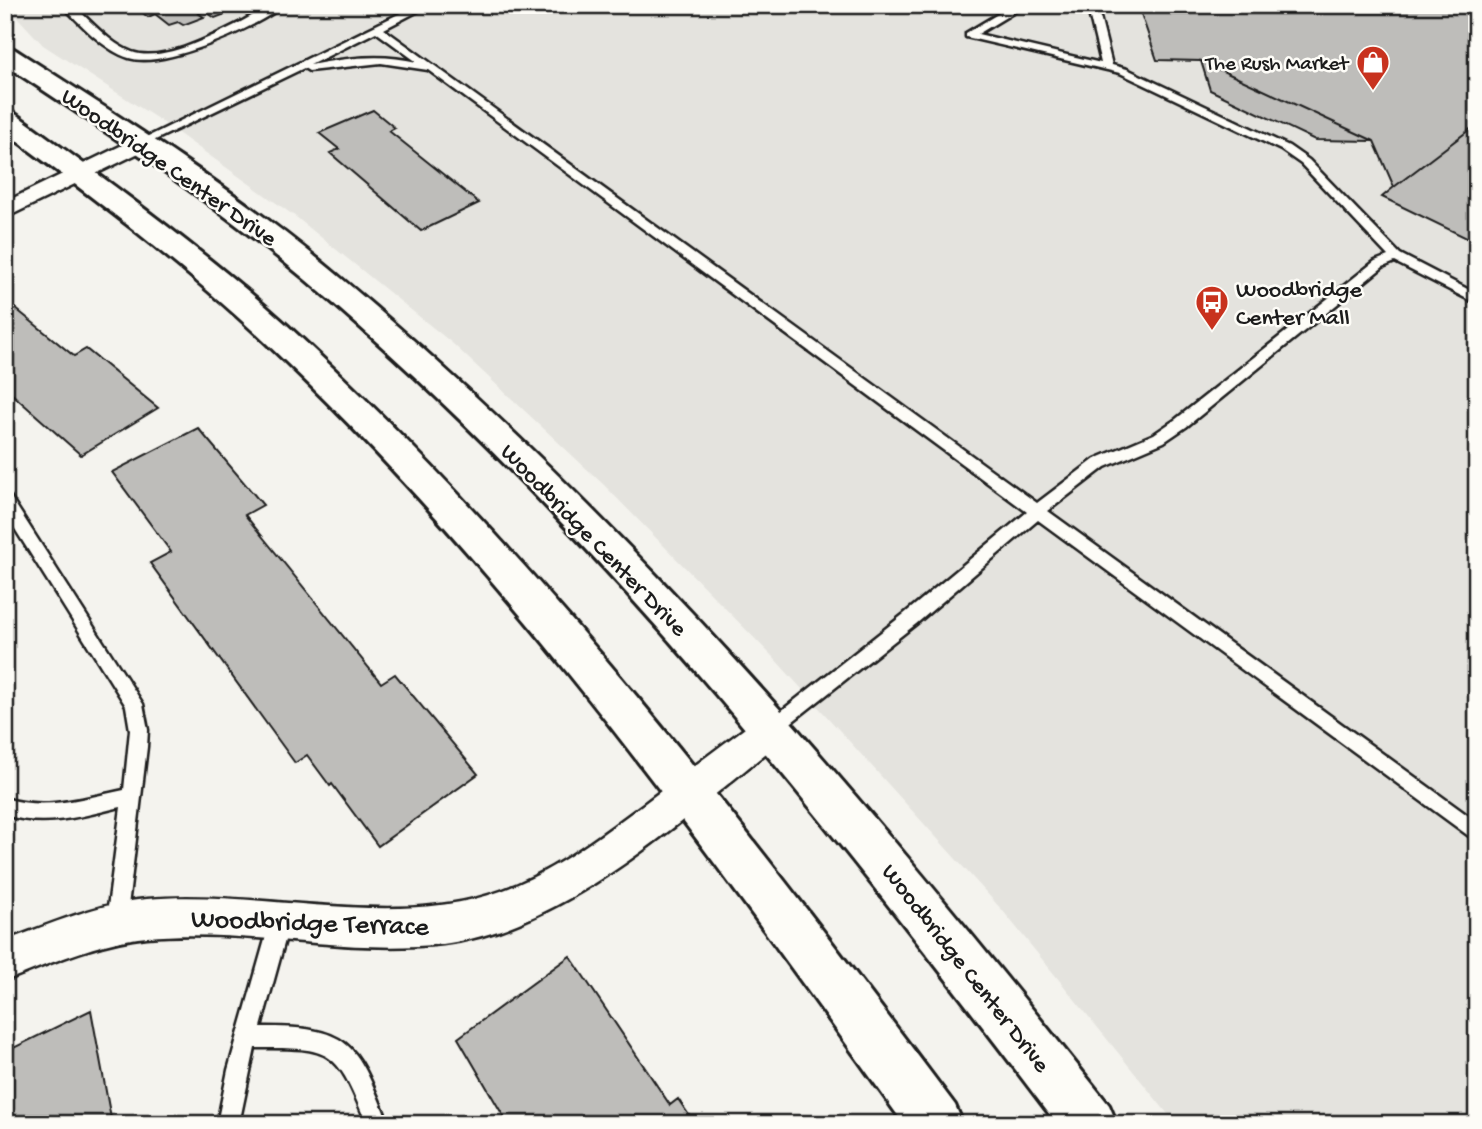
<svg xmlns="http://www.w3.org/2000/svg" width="1482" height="1129" font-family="'Gochi Hand',sans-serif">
  <rect width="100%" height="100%" fill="#f4f3ee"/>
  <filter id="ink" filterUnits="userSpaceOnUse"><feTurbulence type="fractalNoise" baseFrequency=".0143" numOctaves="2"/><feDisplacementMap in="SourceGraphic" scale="14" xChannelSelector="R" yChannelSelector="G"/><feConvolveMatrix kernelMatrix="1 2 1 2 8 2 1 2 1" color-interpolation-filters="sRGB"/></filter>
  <g filter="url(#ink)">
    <path fill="#e4e3de" d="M 6,5 L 1477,5 L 1477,1124 L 1176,1124 L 1003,911 L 773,657 L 604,485 L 452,343 L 296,217 L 161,121 L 43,45 Z"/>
    <path fill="#bebdba" stroke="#1c1c1c" stroke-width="2" d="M 133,5 L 230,5 L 236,10 L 215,18 L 205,11 L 198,13 L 204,17 L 183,25 L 178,22 L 169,25 L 155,14 L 148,17 Z
      M 1138,5 L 1477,5 L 1477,124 L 1394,187 L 1374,141 L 1201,61 L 1157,60 Z
      M 1201,61 L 1374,141 L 1315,140 L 1210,90 Z
      M 373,110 L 395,128 L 389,131 L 479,203 L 421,231 L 330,153 L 339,149 L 319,133 Z
      M 1477,124 L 1477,243 L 1382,197 L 1394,187 Z
      M 10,304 L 74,356 L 86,349 L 158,408 L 81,455 L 12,394 L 5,399 L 5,306 Z
      M 198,428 L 263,505 L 245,515 L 381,683 L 395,674 L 478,774 L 378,846 L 332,784 L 330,786 L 307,755 L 295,763 L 150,563 L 171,552 L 112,472 Z
      M 570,956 L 670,1105 L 678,1099 L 695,1124 L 508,1124 L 458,1038 Z
      M 91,1010 L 112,1124 L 5,1124 L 5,1052 Z"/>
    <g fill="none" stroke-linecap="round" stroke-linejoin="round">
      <defs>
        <path id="lane" d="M 62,5 L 73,5 C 91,21 110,44 132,52 C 162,63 213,36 239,23 C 254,15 267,5 284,5 C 256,28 164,69 129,58 C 105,51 79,23 62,5 Z
          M 417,5 L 430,5 L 384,29 L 1037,503 L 1095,459 L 1154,434 L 1176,419 L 1375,261 L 1388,256 L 1301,164 L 1281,150 L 1120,73 L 966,37 L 966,33 L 1013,5 L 1026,5 L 978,34 L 1101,63 L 1087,5 L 1097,5 L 1112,65 L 1127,69 L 1289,146 L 1309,160 L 1400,254 L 1477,294 L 1477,304 L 1395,262 L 1383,267 L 1186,427 L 1164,442 L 1105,467 L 1048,511 L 1477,822 L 1477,842 L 1038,520 L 916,624 L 778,733 L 772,736 L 766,733 L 763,728 L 766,723 L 904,614 L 1027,512 L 428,70 L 381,63 L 309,71 L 304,68 L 147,144 L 137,142 ZM 376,32 L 417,62 C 381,53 346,58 310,65 Z
          M 5,494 L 10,496 L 143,704 L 148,730 L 147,747 L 126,923 L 123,930 L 116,933 L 109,930 L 106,923 L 121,807 C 82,816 45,828 5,815 L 5,798 C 45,811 84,798 124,790 L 130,730 L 126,706 L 5,513 Z
          M 280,912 L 287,915 L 290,922 L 261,1027 C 353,1026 356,1044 389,1124 L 367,1124 C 336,1051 336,1047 255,1048 L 239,1124 L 217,1124 L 228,1070 L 270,922 L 273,915 Z"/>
        <path id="street" d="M 143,135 L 151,137 L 154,142 L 151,147 L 5,218 L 5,202 Z
          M 772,712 L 784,717 L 790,728 L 784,739 C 689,813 567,929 443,944 C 344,955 245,928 147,937 C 98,942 51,963 5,981 L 5,941 C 51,924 98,903 147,899 C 260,889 393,930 501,891 C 554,872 600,836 645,803 C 683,774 721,746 760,717 Z"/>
        <path id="secondary" d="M 5,47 L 14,49 C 122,118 230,186 329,268 C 625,513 871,805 1109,1105 L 1117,1124 L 1057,1124 C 829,824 595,524 306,280 C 211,201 109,133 5,65 Z
          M 5,111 L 14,113 C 108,181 201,248 287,325 C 541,557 749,831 955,1105 L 963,1124 L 904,1124 C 707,850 510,571 263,340 C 182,264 94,198 5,132 Z"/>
      </defs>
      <use href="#lane" stroke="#1c1c1c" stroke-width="5"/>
      <use href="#street" stroke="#1c1c1c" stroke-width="5"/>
      <use href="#secondary" stroke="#1c1c1c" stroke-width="6"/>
      <use href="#lane" fill="#fdfcf7" fill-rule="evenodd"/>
      <use href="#street" fill="#fdfcf7" fill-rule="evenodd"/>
      <use href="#secondary" fill="#fdfcf7" fill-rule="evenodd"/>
    </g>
  </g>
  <defs>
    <symbol id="shop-pin" viewBox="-11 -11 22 30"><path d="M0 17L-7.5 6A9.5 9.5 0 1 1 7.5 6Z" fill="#c8321e" stroke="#fdfcf7"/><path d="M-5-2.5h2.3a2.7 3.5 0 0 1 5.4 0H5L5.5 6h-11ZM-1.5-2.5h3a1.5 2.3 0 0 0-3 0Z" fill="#fff"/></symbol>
    <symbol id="bus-pin" viewBox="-11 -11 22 30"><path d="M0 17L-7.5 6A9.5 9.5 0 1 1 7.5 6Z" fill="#c8321e" stroke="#fdfcf7"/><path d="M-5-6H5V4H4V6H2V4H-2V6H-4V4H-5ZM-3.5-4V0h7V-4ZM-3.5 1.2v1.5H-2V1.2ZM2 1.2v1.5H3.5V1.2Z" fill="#fff"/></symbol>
  </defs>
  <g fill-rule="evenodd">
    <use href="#shop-pin" x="1354" y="43" width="38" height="52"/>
    <use href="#bus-pin" x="1193" y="283" width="38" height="52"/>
  </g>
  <g text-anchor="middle" stroke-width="5" stroke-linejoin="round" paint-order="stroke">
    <g font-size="21" fill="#1c1c1c" stroke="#fdfcf7" text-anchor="end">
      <text x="1348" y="69">The Rush Market</text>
    </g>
    <g font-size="24" fill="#1c1c1c" stroke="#fdfcf7">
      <text transform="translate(170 166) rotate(35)" y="8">Woodbridge Center Drive</text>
      <text transform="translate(595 539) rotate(46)" y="8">Woodbridge Center Drive</text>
      <text transform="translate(967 967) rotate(52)" y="8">Woodbridge Center Drive</text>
    </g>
    <g font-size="24" fill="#1c1c1c" stroke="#fdfcf7" text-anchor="start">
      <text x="1236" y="296">Woodbridge<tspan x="1236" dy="28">Center Mall</tspan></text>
    </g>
    <g font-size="28" fill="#1c1c1c" stroke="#fdfcf7">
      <text transform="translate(310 920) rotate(2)" y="10">Woodbridge Terrace</text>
    </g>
  </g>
  <rect width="1482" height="1129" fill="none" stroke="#fdfcf7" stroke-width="28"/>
  <rect x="14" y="14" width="1454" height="1101" fill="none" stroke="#1c1c1c" stroke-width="2.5" filter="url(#ink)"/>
</svg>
